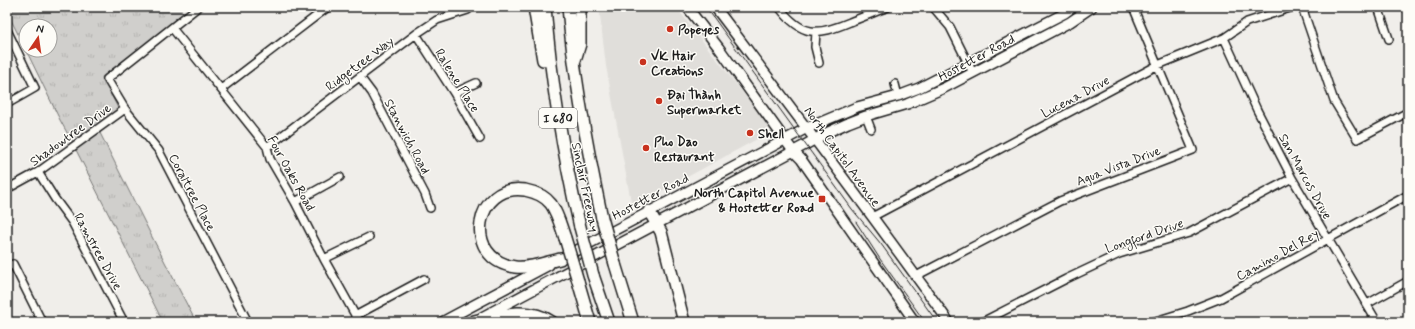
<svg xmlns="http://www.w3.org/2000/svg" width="1415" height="329" font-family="Mynerve,sans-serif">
  <defs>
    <pattern id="grass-tufts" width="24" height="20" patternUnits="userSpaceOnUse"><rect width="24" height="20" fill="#d0cfcc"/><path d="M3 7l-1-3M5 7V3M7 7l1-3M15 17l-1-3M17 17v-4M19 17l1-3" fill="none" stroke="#b2b1af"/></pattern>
  </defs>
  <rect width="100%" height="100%" fill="#f0eeea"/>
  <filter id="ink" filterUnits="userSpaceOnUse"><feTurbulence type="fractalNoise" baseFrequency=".025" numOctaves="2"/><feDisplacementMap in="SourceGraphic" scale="8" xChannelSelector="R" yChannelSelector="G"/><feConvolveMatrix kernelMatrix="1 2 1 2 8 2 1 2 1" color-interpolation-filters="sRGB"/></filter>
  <g filter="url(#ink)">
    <path fill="#e0deda" d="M 599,7 L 676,7 L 768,125 L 759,138 L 632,207 L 606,66 Z"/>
    <path fill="url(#grass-tufts)" stroke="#767674" d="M 7,7 L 179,7 L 184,14 L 102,77 L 119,110 L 96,125 L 151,235 L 196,322 L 163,322 L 70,138 L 60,120 L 26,50 L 50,50 L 50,26 L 26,26 L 26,50 L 7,12 Z"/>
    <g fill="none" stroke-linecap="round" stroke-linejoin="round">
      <defs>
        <path id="minor" d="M 198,7 L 107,79 L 125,109 L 159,151 L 248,322
          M 779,7 C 802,37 817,36 850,22 C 863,17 875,12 888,7
          M 933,7 L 950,27 L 973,73
          M 1302,7 L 1334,101 L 1357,139 L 1408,112
          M 1378,7 L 1389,39
          M 172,28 L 267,147 L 270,159 L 295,202 L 324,259 L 359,322
          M 7,30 L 35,88 L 7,104
          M 816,32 L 815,47 L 819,63
          M 416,34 L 454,93 L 480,139
          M 1224,38 L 1257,110 L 1292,178 L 1377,322
          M 360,77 L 372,93 L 425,194 L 430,208
          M 895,84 L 898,96
          M 221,89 L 328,7
          M 454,93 L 476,83
          M 866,116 L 871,129
          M 267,147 L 416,34 L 437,20 L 468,10 L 467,7
          M 38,172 L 55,199 L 72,222 L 124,322
          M 7,189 L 38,172 L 125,109
          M 295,202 L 340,177
          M 872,217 L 1158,65 L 1224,38 L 1247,22 L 1293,7
          M 324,259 L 369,237
          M 7,267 L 13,264 L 42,322
          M 916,276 L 1060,201 L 1193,150 L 1133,7
          M 1367,304 L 1408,281
          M 355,316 L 424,279
          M 982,322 L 1066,279 L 1119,254 L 1189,233 L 1292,178
          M 1152,322 L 1188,311 L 1221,298 L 1408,195"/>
        <path id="major" d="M 687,7 L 719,48 L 793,151 L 801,159 L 915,322
          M 715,7 C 794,111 873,216 949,322
          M 564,257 L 807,128 L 857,107 L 898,96 L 919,88 L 1065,13 L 1073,7
          M 482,317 L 805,145 L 826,133 L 848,123 L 866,116 L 907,104 L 944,88 L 1070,22 L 1092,7
          M 442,322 L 549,265"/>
        <path id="highway" d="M 534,7 L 543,60
          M 545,7 C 551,81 563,154 580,227
          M 568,7 C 574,78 587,148 602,218
          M 575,60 L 580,44 L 580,7
          M 649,211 L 661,232 L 684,322
          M 560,259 C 547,262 530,269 515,267 C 461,259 475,182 525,190 C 535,192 545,196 551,204 C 558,214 561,227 565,238
          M 615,264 L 633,322
          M 593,275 L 609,322
          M 578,281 L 590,322
          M 474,321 C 500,315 528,306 552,322"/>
      </defs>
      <use href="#minor" stroke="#1c1c1c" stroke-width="10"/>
      <use href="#major" stroke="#1c1c1c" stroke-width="12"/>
      <use href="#highway" stroke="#1c1c1c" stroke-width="14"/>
      <use href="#minor" stroke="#fdfcf7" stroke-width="7"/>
      <use href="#major" stroke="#fdfcf7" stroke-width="9"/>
      <use href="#highway" stroke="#fdfcf7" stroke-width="11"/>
      <path stroke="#1c1c1c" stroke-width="1" d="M 706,7 L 852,209 L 881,244 L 937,322
        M 856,222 L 880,259 L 925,322"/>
      <defs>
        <path id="highway-bridge" d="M 602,218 L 615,264
          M 580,227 L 593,275
          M 565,238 L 578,281"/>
      </defs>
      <use href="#highway-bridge" stroke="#1c1c1c" stroke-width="14" stroke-linecap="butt"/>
      <use href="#highway-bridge" stroke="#fdfcf7" stroke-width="11"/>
    </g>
  </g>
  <g fill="#c8321e" stroke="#fdfcf7" stroke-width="1.5">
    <circle cx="670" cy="29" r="4"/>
    <circle cx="643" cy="62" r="4"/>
    <circle cx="659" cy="101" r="4"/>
    <circle cx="750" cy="133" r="4"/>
    <circle cx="646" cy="148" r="4"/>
    <rect x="818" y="195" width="8" height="8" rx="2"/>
  </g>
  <g text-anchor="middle" stroke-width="3" stroke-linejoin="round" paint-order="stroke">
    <rect fill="#fdfcf7" stroke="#605f5e" stroke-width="1" x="539" y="108" width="38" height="20" rx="3"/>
    <g font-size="12" font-weight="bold" fill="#1c1c1c">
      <text x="558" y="122">I 680</text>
    </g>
    <g font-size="13" font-weight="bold" fill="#1c1c1c" stroke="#fdfcf7" text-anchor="start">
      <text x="678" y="34">Popeyes</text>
      <text x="651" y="60">VK Hair<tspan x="651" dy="15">Creations</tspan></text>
      <text x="667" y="99">Đại Thành<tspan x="667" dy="15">Supermarket</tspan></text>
      <text x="758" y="138">Shell</text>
      <text x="654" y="146">Pho Dao<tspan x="654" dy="15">Restaurant</tspan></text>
      <text x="814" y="197" text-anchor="end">North Capitol Avenue<tspan x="814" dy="15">&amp; Hostetter Road</tspan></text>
    </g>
    <g font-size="13" fill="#1c1c1c" stroke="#fdfcf7">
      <text transform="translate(976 57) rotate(-28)" y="5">Hostetter Road</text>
      <text transform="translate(359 63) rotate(-37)" y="5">Ridgetree Way</text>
      <text transform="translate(458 80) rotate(58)" y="5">Ralene Place</text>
      <text transform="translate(1075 96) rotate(-28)" y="5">Lucena Drive</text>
      <text transform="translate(70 134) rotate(-36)" y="5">Shadowtree Drive</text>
      <text transform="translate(408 136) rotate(62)" y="5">Stanwich Road</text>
      <text transform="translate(843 156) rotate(54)" y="5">North Capitol Avenue</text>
      <text transform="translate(1118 165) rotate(-21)" y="5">Agua Vista Drive</text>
      <text transform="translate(292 173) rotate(61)" y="5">Four Oaks Road</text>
      <text transform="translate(1306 176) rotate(61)" y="5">San Marcos Drive</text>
      <text transform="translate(586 187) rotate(78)" y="5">Sinclair Freeway</text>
      <text transform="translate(193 192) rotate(62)" y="5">Coraltree Place</text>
      <text transform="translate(650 196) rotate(-28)" y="5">Hostetter Road</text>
      <text transform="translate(1144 235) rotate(-19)" y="5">Longford Drive</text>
      <text transform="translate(99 251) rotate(61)" y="5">Ramstree Drive</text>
      <text transform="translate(1277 254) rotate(-29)" y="5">Camino Del Rey</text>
    </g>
  </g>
  <rect width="1415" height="329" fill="none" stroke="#fdfcf7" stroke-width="24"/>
  <rect x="12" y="12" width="1391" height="305" fill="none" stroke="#1c1c1c" stroke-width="1.5" filter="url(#ink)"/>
  <g transform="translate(38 38) rotate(13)"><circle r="19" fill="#fdfcf7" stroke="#a3a29f"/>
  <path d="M0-3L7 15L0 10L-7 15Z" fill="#c8321e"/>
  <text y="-6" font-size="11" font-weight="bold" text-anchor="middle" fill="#1c1c1c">N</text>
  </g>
</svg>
